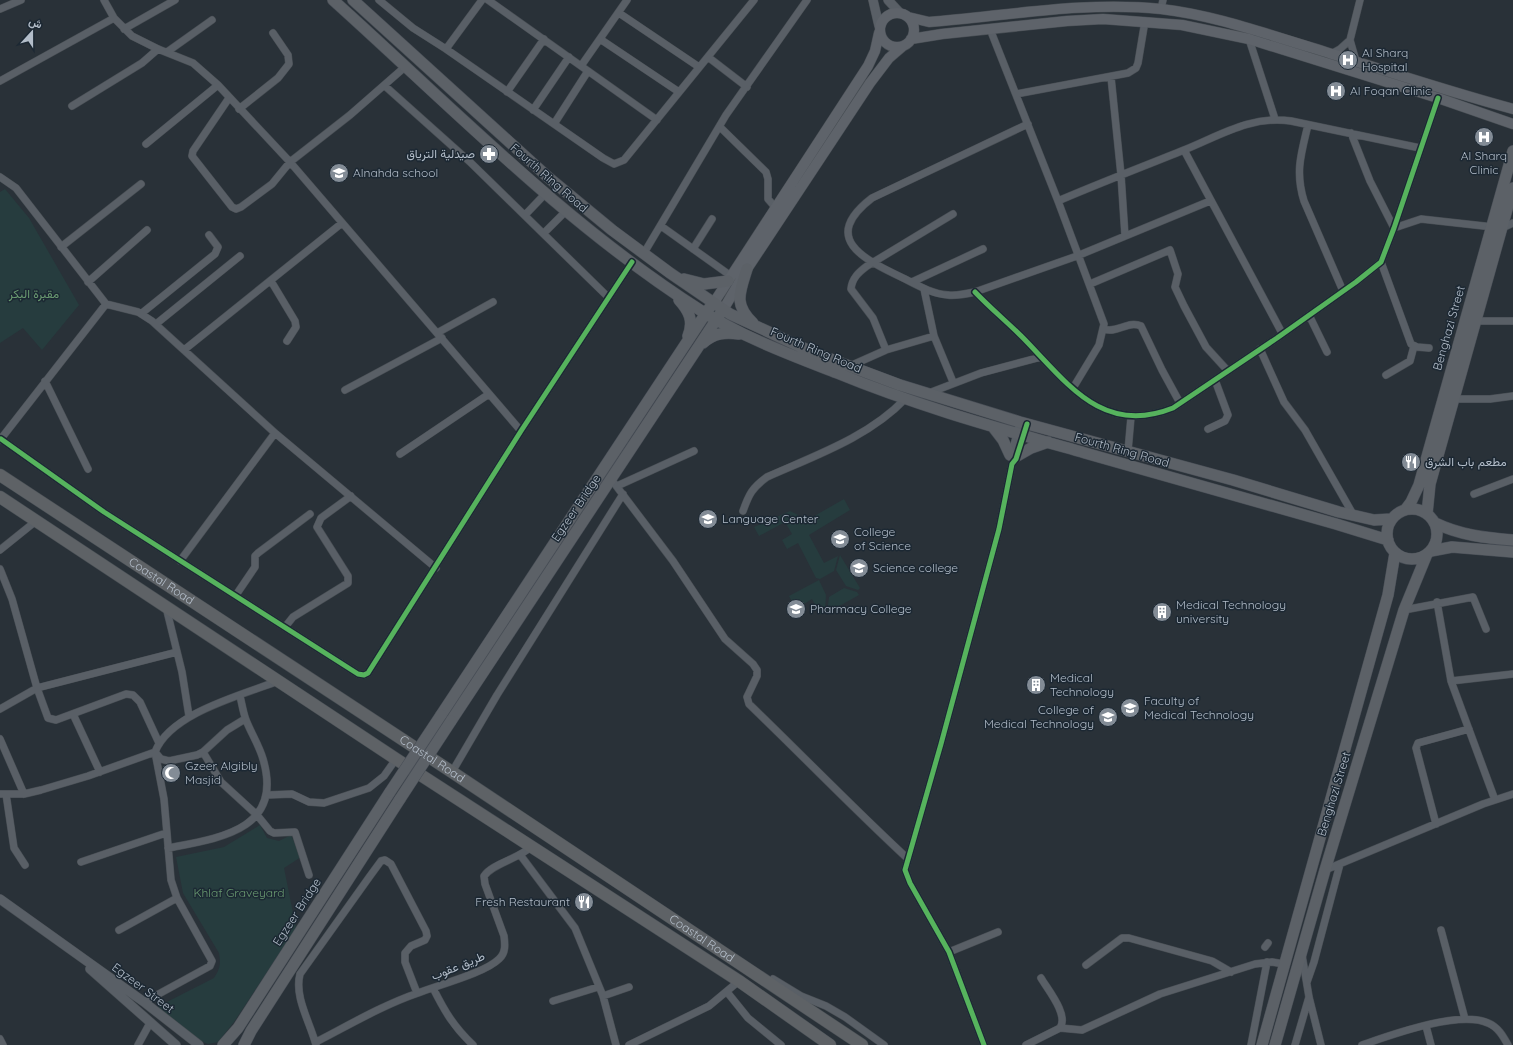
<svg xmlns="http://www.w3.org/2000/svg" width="1513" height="1045" font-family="Quicksand,Vazirmatn,sans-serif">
  <rect width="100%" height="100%" fill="#293138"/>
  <path fill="#263c3e" d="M 5,189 L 29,218 L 79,305 L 42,350 L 23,328 L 0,343 L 0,192 Z
    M 844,499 L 850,510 L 809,535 L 824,563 L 838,556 L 834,571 L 820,579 L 816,578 L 798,543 L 787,549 L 782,540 L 792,534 L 785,522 L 759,536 L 754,527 L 790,511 L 798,515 L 802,523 Z
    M 840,555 L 860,588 L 858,590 L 846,586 L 836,570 Z
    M 819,580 L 826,595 L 825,610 L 820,614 L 812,599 L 796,609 L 789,596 Z
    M 844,588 L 857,592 L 859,595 L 827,613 L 829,597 Z
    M 260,825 L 267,838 L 279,841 L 291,835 L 301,857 L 284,868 L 296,928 L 234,1022 L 218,1042 L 208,1044 L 201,1041 L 157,1007 L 214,978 C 220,969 221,964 219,953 L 183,893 L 176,857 L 224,847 Z"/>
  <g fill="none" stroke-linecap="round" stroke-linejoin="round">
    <defs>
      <path id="minor" d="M 104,0 L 114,18 L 132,36 L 158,49 L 193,63 L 218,85 L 290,162 L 521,431
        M 379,0 L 413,28 L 446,49 L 603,158 L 614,164 L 624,160 L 754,0
        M 488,0 L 657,120
        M 0,9 L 21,0
        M 1161,9 L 1163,0
        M 619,13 L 699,67
        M 124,29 L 175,0
        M 990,29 L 1058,201 L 1104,324 L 1099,345 L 1073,388
        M 600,39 L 679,92
        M 1249,39 L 1275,119
        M 446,49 L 482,0
        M 167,52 L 212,20
        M 1331,54 L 1340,49 L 1350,40
        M 708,57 L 747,87
        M 1356,61 L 1350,40 L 1360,0
        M 581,66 L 627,0
        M 1111,77 L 1121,175 L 1125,236
        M 0,81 L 114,18
        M 385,86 L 470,162 L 608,297
        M 507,92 L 544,39
        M 1016,94 L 1128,73 L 1136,68 L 1138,63 L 1145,21
        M 229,98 L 193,151 L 192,156 L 232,207 L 236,209 L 241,207 L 272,184 L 290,162 L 350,115 L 406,66
        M 72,106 L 142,63 L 158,49
        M 239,109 L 278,78 L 289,64 L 288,55 L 273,33
        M 533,110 L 569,57
        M 554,124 L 588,71
        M 1028,124 L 872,198 C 820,238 863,259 903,278 C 917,285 932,294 948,295 C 957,296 966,294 975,292 L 1077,256 L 1210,201
        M 1308,125 C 1301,154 1295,172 1304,201 L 1343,291
        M 720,127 L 766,172 L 768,179 L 768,199 L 775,207
        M 1351,133 L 1370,181 L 1394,228 L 1421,219 L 1502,228 L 1513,223
        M 146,144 L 218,85
        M 1184,150 L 1282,333
        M 0,177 L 16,188 L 106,304 L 138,312 L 152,321 L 275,433 L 436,568
        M 1058,201 C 1100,183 1142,167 1184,150 C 1219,136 1251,115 1291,121 L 1420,148
        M 525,215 L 546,193
        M 661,226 L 731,276
        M 544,233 L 566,211
        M 61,247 L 141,184
        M 693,249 L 712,219
        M 644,253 L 726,115 L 807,0
        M 1381,262 L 1411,344 L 1417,347 L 1429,348
        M 271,281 L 295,321 L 296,327 L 287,341
        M 88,282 L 147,230
        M 912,282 L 983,249
        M 1090,284 L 1170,250 L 1178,274 L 1175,287 L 1184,306 L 1206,347 L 1227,370
        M 924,289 L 934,336 L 953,382
        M 975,292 C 992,310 1011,325 1028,343 C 1070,387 1105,435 1173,408 L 1277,338 L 1356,282 L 1381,262 L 1394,228 L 1438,98
        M 142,313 L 215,254 L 218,247 L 209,235
        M 1309,315 L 1327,352
        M 1476,321 L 1513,321
        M 156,324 L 240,256
        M 1104,329 C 1117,334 1128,320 1141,326 L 1162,370 L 1180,403
        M 437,333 L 493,302
        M 1260,349 L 1284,402 L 1305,430 L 1354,516
        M 184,350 L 342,223
        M 886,350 L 873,318 L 851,289 C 852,278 859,272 867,266 L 953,214
        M 850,366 L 886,350 L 934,336
        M 1386,375 L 1410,361 L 1414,346
        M 45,381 L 88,469
        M 345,390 L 442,338
        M 929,393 L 981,373 L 1041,357
        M 1454,399 L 1490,399 L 1513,396
        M 1208,429 L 1225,421 L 1228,415 L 1215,380
        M 1,439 L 104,512 L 358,674 L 364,675 L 368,673 L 521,431 L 632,262
        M 0,440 L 106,304
        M 1128,451 L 1131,417
        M 400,454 L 489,394
        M 1011,456 L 1020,422
        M 611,479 L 673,561 L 725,639 L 753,664 L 757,670 L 757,676 L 747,697 L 749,704 C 802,755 853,808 907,858
        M 617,486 L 694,451
        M 1474,494 L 1513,479
        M 743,511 C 749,494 752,488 767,477 C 814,456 869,437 905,399
        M 0,550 L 36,521
        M 180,561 L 275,433
        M 0,569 L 12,599 L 37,688 L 48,718 L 56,720 L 126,694 L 133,695 L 140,702 L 159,743
        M 236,595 L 255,567 L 255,556 L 258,553 L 310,514
        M 1437,602 L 1451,681 L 1495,800
        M 166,607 L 182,672 L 189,716
        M 1404,610 L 1473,597 L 1486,629
        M 285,627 L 293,617 L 348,583 L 348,576 L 317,527 L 321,518 L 351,496
        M 1451,681 L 1513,674
        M 0,709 L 37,688 L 177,652
        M 73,714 L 100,772
        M 0,739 L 24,794
        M 155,752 L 161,759 L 169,761 L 197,755 L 203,752 L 227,730 L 245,719
        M 203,752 L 221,782 L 257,815 L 270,831 L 274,833 L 295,832 L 309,875
        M 452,772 L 497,695 L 623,494
        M 0,794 L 24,794 L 41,790 L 88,776 L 155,752
        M 6,794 L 14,848 L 25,865
        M 267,795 L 292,794 L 309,802 L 324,803 L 369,788 L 384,776 L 396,759
        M 1436,824 L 1416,748 L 1418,743 L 1469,729
        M 168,848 C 220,838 284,830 263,759 C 259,745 251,733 246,720 C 243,712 242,704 240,696
        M 521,856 L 575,928 L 603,996 L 616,1045
        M 81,862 L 166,833
        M 1325,870 L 1483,804 L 1513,794
        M 119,930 L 177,898
        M 1441,930 L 1465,1019
        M 1265,947 L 1268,943
        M 949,952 L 998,932
        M 1302,955 L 1309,997 L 1321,1045
        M 1086,965 L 1122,938 L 1129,938 L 1212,961 L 1231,972
        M 773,979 L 801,996 L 826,1006 L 845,1017 L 884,1045
        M 1307,982 L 1314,962 L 1340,864
        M 433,988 C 445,1012 454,1027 473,1045
        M 727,992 L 748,1018 L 781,1045
        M 603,996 L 629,987
        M 553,1001 L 598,987
        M 144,1002 L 210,966 L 212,961 L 177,898 L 171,880 L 164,799 L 155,752 C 170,713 242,695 278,681
        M 1426,1026 L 1431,1045
        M 1060,1028 L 1082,1030 L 1160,994 L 1255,964 L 1272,962 L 1284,964
        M 0,1039 L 3,1045
        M 316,1042 C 349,1025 383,1005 418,993 C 438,985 485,973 499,959 C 506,953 505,944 504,936 L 485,884 L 484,876 C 493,863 519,859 532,846
        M 138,1045 L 150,1023
        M 316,1045 C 310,1022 294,997 300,974 L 370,876 L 381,861 L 385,860 L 391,864 L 426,931 L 427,936 L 425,940 L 411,946 L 405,953 L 405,962 L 417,993
        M 629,1045 L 709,1006 L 739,981
        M 984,1045 L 949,952 L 910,883 L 905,870 L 941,744 L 999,529 L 1012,464 L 1016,459 L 1027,424
        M 1026,1045 L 1060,1028 C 1069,1015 1048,990 1041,978
        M 1251,1045 L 1267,962
        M 1295,1045 L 1309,997
        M 1362,1045 C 1391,1035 1459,1010 1488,1023 C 1498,1027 1503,1036 1508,1045"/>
      <path id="tertiary" d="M 873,0 L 879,26
        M 888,0 L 900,13
        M 0,899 L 144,1002 L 199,1045
        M 90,969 L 176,1045"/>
      <path id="secondary" d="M880 30a17 17 0 1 1 34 0a17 17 0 1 1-34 0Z
        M 908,17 L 929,22 C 1006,16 1084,1 1161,9 C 1213,15 1263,33 1313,48 C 1380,69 1446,91 1513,109
        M 911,39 L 942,34 L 1067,21 L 1103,19 L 1182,25 L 1249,39 L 1438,98 L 1513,124
        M 713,304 L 868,66 L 875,51 L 879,33
        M 723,310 L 747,269 L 870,83 L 889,58 L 903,46"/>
      <path id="primary" d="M 333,0 C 452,107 565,224 700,310 C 742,337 791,355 837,373 C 917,406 1001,429 1085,453 C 1168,476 1252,500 1336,524 L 1388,540
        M 353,0 L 549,178 L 612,230 L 670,273 L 730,314 L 812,352 L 900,385 L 1020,422 L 1233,480 L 1339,512 L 1374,520 L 1391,519
        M 747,269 C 740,292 733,304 753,323
        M 684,279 L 704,284 L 728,281
        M 679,300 C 689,311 694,321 688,336
        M 703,343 C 714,333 725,332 739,334
        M 993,427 L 1003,440 L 1010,455
        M 1017,456 L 1031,448 L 1048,442
        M1387 534a25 25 0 1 1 50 0a25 25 0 1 1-50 0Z
        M 1405,510 L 1411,502 L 1419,485 L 1513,151
        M 1427,514 L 1430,484 L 1513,188
        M 1435,523 C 1460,535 1485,538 1513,540
        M 1431,551 L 1452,547 L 1513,552
        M 441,715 L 710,307
        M 451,721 L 720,314
        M 223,1045 L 238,1028 L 390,792
        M 244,1045 L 251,1031 L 400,799
        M 1262,1045 L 1388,595 L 1395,553
        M 1275,1045 L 1325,870 L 1404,610 L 1427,554"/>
      <g id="trunk">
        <path id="s1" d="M 0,475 L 452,772 L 862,1045"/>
        <path d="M 0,497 L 396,759 L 739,981 L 830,1045"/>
      </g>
    </defs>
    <use href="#minor" stroke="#474d53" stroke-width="8"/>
    <use href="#tertiary" stroke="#474d53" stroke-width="10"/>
    <use href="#secondary" stroke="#474d53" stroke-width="11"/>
    <use href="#primary" stroke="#474d55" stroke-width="12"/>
    <use href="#trunk" stroke="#464d53" stroke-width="13"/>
    <use href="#minor" stroke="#595f66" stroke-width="7"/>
    <use href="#tertiary" stroke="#595f66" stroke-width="9"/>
    <use href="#secondary" stroke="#5e636a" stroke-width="10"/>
    <use href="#primary" stroke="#5c6167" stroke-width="11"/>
    <use href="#trunk" stroke="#5e6266" stroke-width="12"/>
    <defs>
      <path id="primary-bridge" d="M 390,792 L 441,715
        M 400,799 L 451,721"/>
    </defs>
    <use href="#primary-bridge" stroke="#474d55" stroke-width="12" stroke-linecap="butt"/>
    <use href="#primary-bridge" stroke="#5c6167" stroke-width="11"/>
    <defs>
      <path id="cycleway" d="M 975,292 C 992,310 1011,325 1028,343 C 1070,387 1105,435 1173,408 L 1277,338 L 1356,282 L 1381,262 L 1394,228 L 1438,98
        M 1,439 L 104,512 L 358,674 L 364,675 L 368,673 L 521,431 L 632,262
        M 984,1045 L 949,952 L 910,883 L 905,870 L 941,744 L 999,529 L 1012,464 L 1016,459 L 1027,424"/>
    </defs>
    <use href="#cycleway" stroke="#1c2833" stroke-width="8"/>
    <use href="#cycleway" stroke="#56b35d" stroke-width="5"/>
  </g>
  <defs>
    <symbol id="hospital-disc" viewBox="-11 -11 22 22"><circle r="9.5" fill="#838c96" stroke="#1c2833"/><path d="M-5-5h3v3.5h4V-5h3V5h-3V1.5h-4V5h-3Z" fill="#fff"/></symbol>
    <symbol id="pharmacy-disc" viewBox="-11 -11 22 22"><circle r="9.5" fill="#838c96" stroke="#1c2833"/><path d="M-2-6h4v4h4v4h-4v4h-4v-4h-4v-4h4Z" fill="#fff"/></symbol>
    <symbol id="school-disc" viewBox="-11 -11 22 22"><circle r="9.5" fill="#838c96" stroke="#1c2833"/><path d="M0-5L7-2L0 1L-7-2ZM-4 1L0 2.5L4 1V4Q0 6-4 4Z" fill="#fff"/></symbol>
    <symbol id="restaurant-disc" viewBox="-11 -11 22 22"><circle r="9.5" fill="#838c96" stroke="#1c2833"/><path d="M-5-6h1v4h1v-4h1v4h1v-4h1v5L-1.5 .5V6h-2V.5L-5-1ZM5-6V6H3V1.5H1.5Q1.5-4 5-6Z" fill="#fff"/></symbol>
    <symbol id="university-disc" viewBox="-11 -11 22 22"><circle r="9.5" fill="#838c96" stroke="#1c2833"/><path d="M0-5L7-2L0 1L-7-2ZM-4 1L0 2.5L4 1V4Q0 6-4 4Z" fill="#fff"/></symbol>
    <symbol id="building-disc" viewBox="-11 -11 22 22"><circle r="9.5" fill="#838c96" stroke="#1c2833"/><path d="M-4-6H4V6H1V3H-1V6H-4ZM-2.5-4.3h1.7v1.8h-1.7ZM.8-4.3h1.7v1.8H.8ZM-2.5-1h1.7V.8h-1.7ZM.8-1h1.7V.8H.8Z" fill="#fff"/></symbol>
    <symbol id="mosque-disc" viewBox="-11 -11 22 22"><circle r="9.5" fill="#838c96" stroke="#1c2833"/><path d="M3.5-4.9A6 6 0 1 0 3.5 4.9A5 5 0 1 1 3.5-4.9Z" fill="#fff"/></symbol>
  </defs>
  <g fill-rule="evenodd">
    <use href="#hospital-disc" x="1337" y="49" width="22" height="22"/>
    <use href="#hospital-disc" x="1325" y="80" width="22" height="22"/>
    <use href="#hospital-disc" x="1473" y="126" width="22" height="22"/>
    <use href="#pharmacy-disc" x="478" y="143" width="22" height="22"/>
    <use href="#school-disc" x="328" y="162" width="22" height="22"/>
    <use href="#restaurant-disc" x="1400" y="451" width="22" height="22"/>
    <use href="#university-disc" x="697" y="508" width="22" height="22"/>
    <use href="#school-disc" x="829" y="528" width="22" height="22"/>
    <use href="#university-disc" x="848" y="557" width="22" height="22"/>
    <use href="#university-disc" x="785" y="598" width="22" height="22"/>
    <use href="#building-disc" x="1151" y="601" width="22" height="22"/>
    <use href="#building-disc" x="1025" y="674" width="22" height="22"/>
    <use href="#university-disc" x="1119" y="697" width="22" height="22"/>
    <use href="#school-disc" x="1097" y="706" width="22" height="22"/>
    <use href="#mosque-disc" x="160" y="762" width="22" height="22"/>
    <use href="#restaurant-disc" x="573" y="891" width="22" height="22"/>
  </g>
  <g text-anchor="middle" stroke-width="3" stroke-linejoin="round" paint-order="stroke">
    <g font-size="12" fill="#b3bdc9" stroke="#1c2833" text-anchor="start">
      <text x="1362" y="57">Al Sharq<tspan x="1362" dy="14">Hospital</tspan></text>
      <text x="1350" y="95">Al Foqan Clinic</text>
      <text x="475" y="158" text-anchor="end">صيدلية الترياق</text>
      <text x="1484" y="160" text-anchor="middle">Al Sharq<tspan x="1484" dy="14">Clinic</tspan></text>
      <text x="353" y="177">Alnahda school</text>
      <text x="1425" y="466">مطعم باب الشرق</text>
      <text x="722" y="523">Language Center</text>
      <text x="854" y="536">College<tspan x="854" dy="14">of Science</tspan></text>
      <text x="873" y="572">Science college</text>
      <text x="1176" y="609">Medical Technology<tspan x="1176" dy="14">university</tspan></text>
      <text x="810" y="613">Pharmacy College</text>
      <text x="1050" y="682">Medical<tspan x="1050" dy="14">Technology</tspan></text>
      <text x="1144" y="705">Faculty of<tspan x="1144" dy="14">Medical Technology</tspan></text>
      <text x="1094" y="714" text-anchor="end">College of<tspan x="1094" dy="14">Medical Technology</tspan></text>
      <text x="185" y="770">Gzeer Algibly<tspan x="185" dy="14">Masjid</tspan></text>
      <text x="570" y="906" text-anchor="end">Fresh Restaurant</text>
    </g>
    <g font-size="12" fill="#b3bdc9" stroke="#1c2833">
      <text transform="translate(549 178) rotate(41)" y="4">Fourth Ring Road</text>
      <text transform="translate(1449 328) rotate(-74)" y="4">Benghazi Street</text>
      <text transform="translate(816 350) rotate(23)" y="4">Fourth Ring Road</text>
      <text transform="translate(1122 450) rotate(16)" y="4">Fourth Ring Road</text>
      <text transform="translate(576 508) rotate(-56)" y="4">Egzeer Bridge</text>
      <text dy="4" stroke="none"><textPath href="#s1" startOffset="193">Coastal Road</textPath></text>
      <text dy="4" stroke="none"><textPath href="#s1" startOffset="517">Coastal Road</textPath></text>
      <text transform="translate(1334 794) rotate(-73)" y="4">Benghazi Street</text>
      <text transform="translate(297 912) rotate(-57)" y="4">Egzeer Bridge</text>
      <text dy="4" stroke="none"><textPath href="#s1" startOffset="841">Coastal Road</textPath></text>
      <text transform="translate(458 966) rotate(-22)" y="4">طريق عقوب</text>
      <text transform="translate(143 988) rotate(37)" y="4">Egzeer Street</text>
    </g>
    <g font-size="12" fill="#6a9b71" stroke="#1c2833">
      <text x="34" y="298">مقبرة البكر</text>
      <text x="239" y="897">Khlaf Graveyard</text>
    </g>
  </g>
  <g transform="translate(32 32) rotate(21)" stroke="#1c2833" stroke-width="3" paint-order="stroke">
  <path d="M0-3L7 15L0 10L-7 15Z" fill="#b3bdc9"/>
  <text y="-6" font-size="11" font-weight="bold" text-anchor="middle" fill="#b3bdc9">ش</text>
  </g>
</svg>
